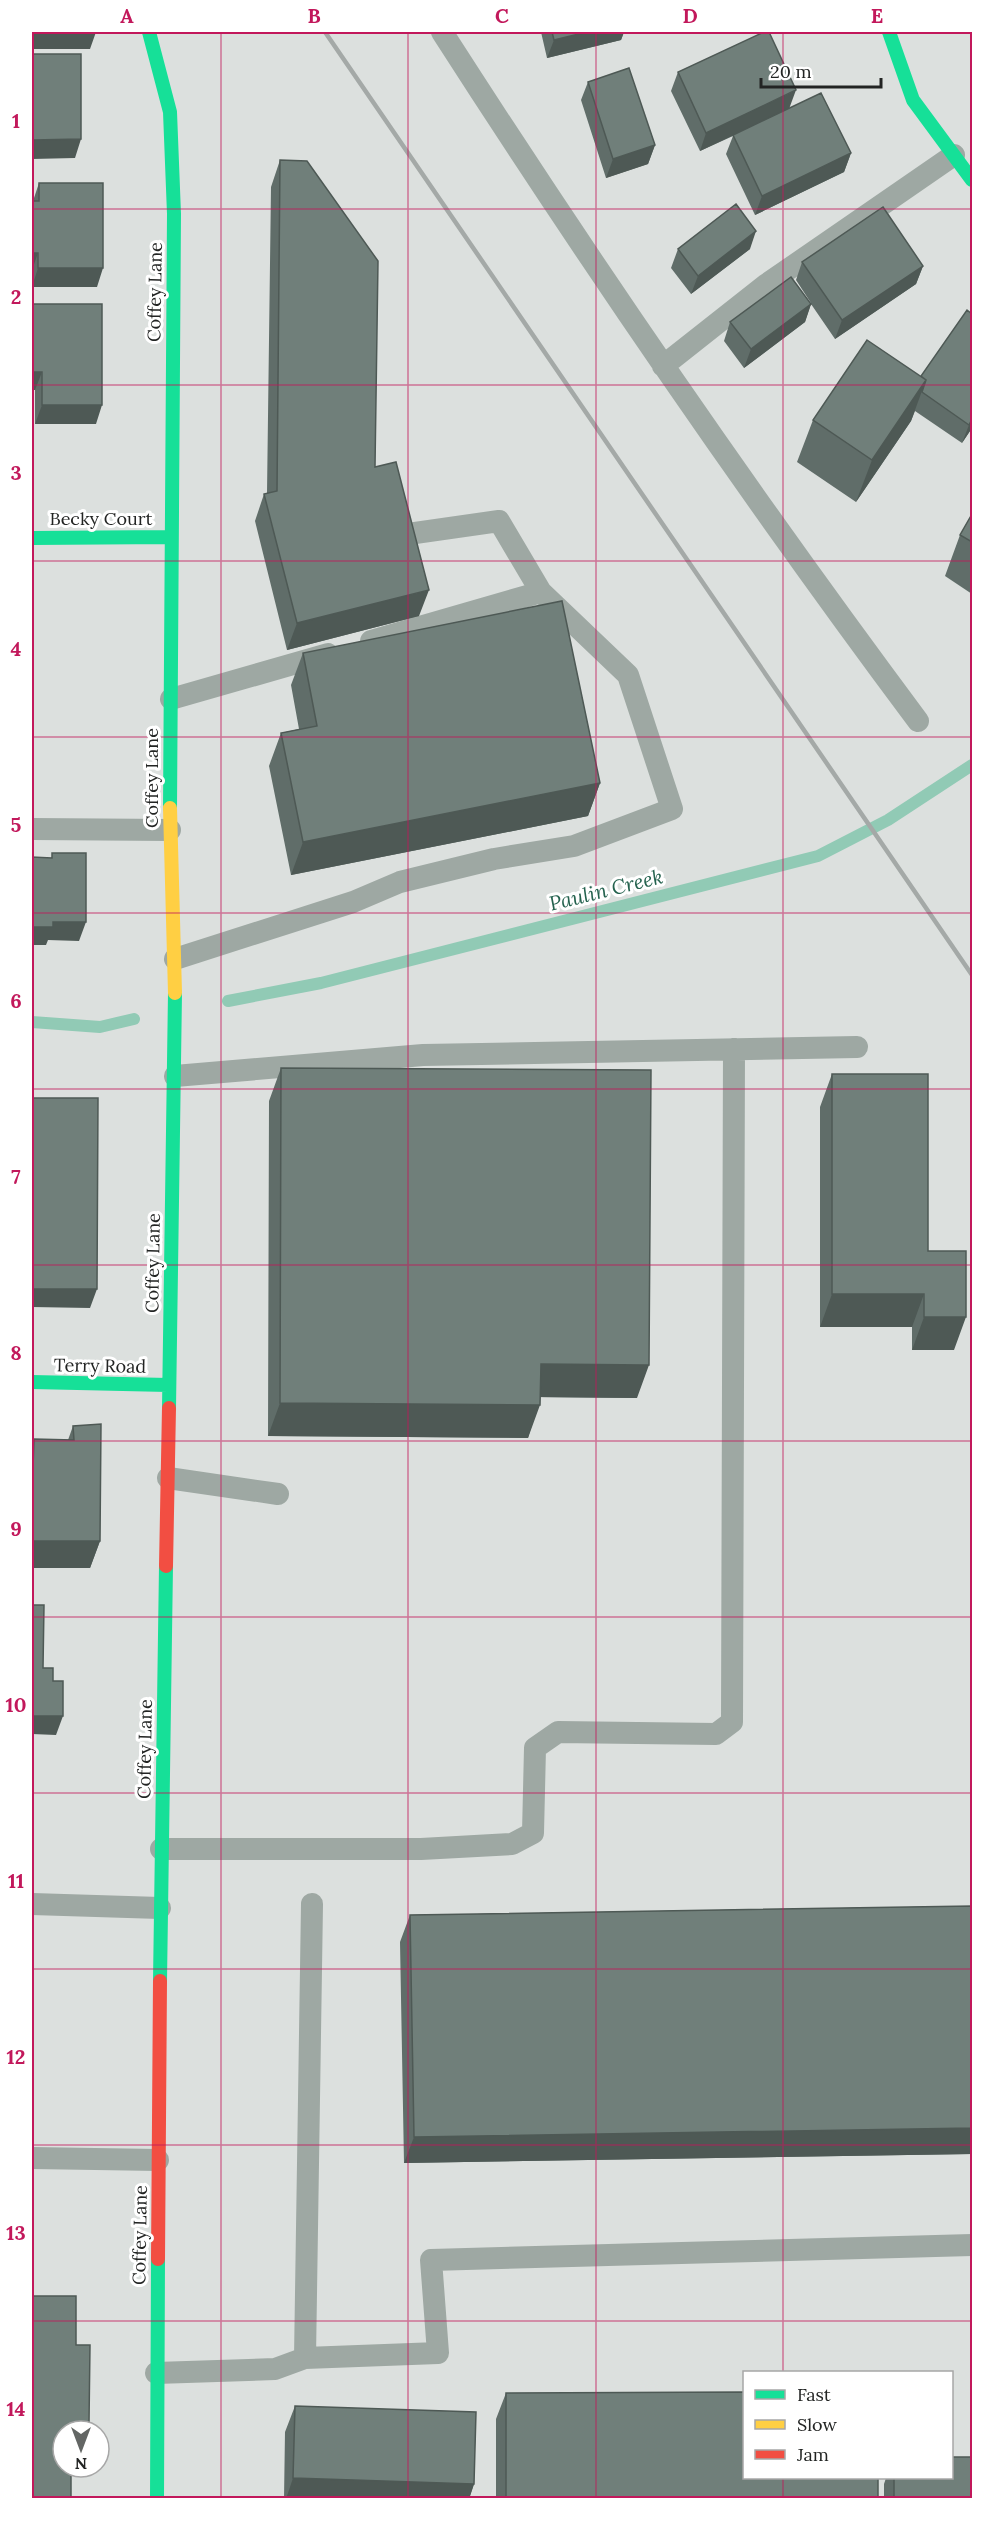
<svg xmlns="http://www.w3.org/2000/svg" width="1004" height="2530" font-family="Lora,serif">
  <rect width="100%" height="100%" fill="#dce0de"/>
  <g fill="none" stroke-linecap="round" stroke-linejoin="round">
    <path stroke="#91cab5" stroke-width="12" d="M 228,1001 L 321,983 L 818,856 L 888,820 L 972,765
      M 32,1022 L 100,1027 L 134,1019"/>
    <path stroke="#9ea8a3" stroke-width="22" d="M 442,32 C 593,267 751,497 918,721
      M 663,366 L 767,284 L 954,155
      M 371,641 L 541,592 L 499,521 L 415,533
      M 171,699 L 328,654
      M 32,829 L 170,830
      M 175,959 L 353,902 L 400,882 L 494,859 L 574,846 L 672,809 L 628,675 L 541,592
      M 175,1076 L 423,1055 L 857,1047
      M 168,1478 L 278,1494
      M 161,1849 L 421,1849 L 512,1844 L 533,1833 L 535,1748 L 558,1732 L 716,1734 L 732,1722 L 734,1049
      M 32,1904 L 160,1908
      M 32,2158 L 158,2160
      M 305,2358 L 438,2353 L 431,2260 L 972,2245
      M 156,2373 L 275,2369 L 305,2358 L 312,1904"/>
    <path stroke="#16e098" stroke-width="14" d="M 149,32 L 170,112 L 174,214 L 170,808
      M 889,32 L 913,100 L 972,180
      M 32,538 L 170,537
      M 32,1382 L 168,1385
      M 169,1408 L 175,993
      M 160,1981 L 166,1566
      M 157,2498 L 158,2259"/>
    <path stroke="#ffcf43" stroke-width="14" d="M 170,808 L 175,993"/>
    <path stroke="#f24e42" stroke-width="14" d="M 166,1566 L 169,1408
      M 158,2259 L 160,1981"/>
    <path stroke="#a4a9a7" stroke-width="4.5" d="M 325,32 L 972,975"/>
  </g>
  <path fill="#606d69" d="M 541,32 L 624,32 L 621,40 L 547,58 Z
    M 678,72 L 790,108 L 851,153 L 844,172 L 755,215 L 726,154 L 733,136 L 700,151 L 671,91 Z
    M 588,82 L 655,145 L 648,164 L 606,178 L 581,100 Z
    M 280,160 L 419,616 L 287,650 L 255,521 L 264,494 L 267,493 L 271,187 Z
    M 39,183 L 97,287 L 32,287 L 32,201 L 33,201 Z
    M 678,249 L 750,249 L 691,294 L 671,268 Z
    M 802,262 L 923,266 L 916,284 L 835,339 L 811,304 L 805,322 L 744,368 L 724,341 L 730,322 L 811,303 L 796,280 Z
    M 32,304 L 96,424 L 35,424 L 35,390 L 32,390 Z
    M 921,376 L 972,428 L 962,443 L 915,411 L 911,421 L 856,502 L 797,462 L 813,420 Z
    M 972,514 L 972,594 L 945,576 L 960,535 Z
    M 303,653 L 600,783 L 588,816 L 291,875 L 269,766 L 281,733 L 299,729 L 291,685 Z
    M 281,1068 L 637,1398 L 540,1397 L 528,1438 L 268,1436 L 269,1101 Z
    M 832,1074 L 928,1251 L 954,1350 L 912,1350 L 912,1327 L 820,1327 L 820,1107 Z
    M 73,1426 L 100,1541 L 90,1568 L 32,1568 L 32,1445 L 34,1439 L 68,1440 Z
    M 972,1906 L 972,2154 L 404,2163 L 400,1942 L 410,1915 Z
    M 506,2393 L 878,2499 L 496,2499 L 496,2419 Z
    M 295,2406 L 474,2484 L 469,2499 L 284,2499 L 285,2432 Z
    M 886,2478 L 951,2478 L 972,2499 L 884,2499 L 884,2484 Z"/>
  <path fill="#4e5955" d="M 32,32 L 96,32 L 90,49 L 32,49 Z
    M 587,32 L 624,32 L 621,40 L 547,58 L 554,40 Z
    M 796,90 L 789,109 L 700,151 L 706,133 Z
    M 81,139 L 75,158 L 32,159 L 32,140 Z
    M 655,145 L 648,164 L 606,178 L 613,159 Z
    M 851,153 L 844,172 L 755,215 L 762,196 Z
    M 756,231 L 750,249 L 691,294 L 698,276 Z
    M 32,253 L 38,253 L 32,270 Z
    M 923,266 L 916,284 L 835,339 L 842,320 Z
    M 38,268 L 103,268 L 97,287 L 32,287 Z
    M 811,304 L 805,322 L 744,368 L 751,349 Z
    M 32,372 L 42,372 L 35,390 L 32,390 Z
    M 926,380 L 911,421 L 856,502 L 872,460 Z
    M 42,405 L 102,405 L 96,424 L 35,424 Z
    M 972,419 L 972,428 L 962,443 L 969,425 Z
    M 429,590 L 419,616 L 287,650 L 297,623 Z
    M 600,783 L 588,816 L 291,875 L 303,842 Z
    M 53,922 L 86,922 L 79,941 L 48,940 L 46,945 L 32,945 L 32,927 Z
    M 32,1289 L 97,1289 L 90,1308 L 32,1307 Z
    M 832,1294 L 924,1294 L 912,1327 L 820,1327 Z
    M 924,1317 L 966,1317 L 954,1350 L 912,1350 Z
    M 541,1364 L 649,1365 L 637,1398 L 529,1397 Z
    M 280,1403 L 540,1405 L 528,1438 L 268,1436 Z
    M 32,1541 L 100,1541 L 90,1568 L 32,1568 Z
    M 32,1716 L 63,1716 L 56,1735 L 32,1734 Z
    M 972,2128 L 972,2154 L 404,2163 L 414,2137 Z
    M 71,2423 L 89,2423 L 86,2431 L 68,2431 Z
    M 293,2478 L 474,2484 L 469,2499 L 286,2499 Z"/>
  <path fill="#707f7a" stroke="#4e5955" stroke-width="1.5" d="M 552,32 L 587,32 L 554,40 Z
    M 764,32 L 769,32 L 796,90 L 706,133 L 678,72 Z
    M 32,54 L 81,54 L 81,139 L 32,140 Z
    M 629,68 L 655,145 L 613,159 L 588,82 Z
    M 821,93 L 851,153 L 762,196 L 733,135 Z
    M 280,160 L 307,161 L 378,261 L 375,467 L 396,462 L 429,590 L 297,623 L 264,494 L 277,491 Z
    M 39,183 L 103,183 L 103,268 L 38,268 L 38,253 L 32,253 L 32,201 L 39,201 Z
    M 736,204 L 756,231 L 698,276 L 678,249 Z
    M 883,207 L 923,266 L 842,320 L 802,262 Z
    M 791,277 L 811,304 L 751,349 L 730,322 Z
    M 32,304 L 102,304 L 102,405 L 42,405 L 42,372 L 32,372 Z
    M 967,310 L 972,314 L 972,419 L 969,425 L 922,392 L 926,380 L 921,376 Z
    M 867,340 L 926,380 L 872,460 L 813,420 Z
    M 972,514 L 972,542 L 960,535 Z
    M 562,601 L 600,783 L 303,842 L 281,733 L 317,726 L 303,653 Z
    M 52,853 L 86,853 L 86,922 L 53,922 L 53,927 L 32,927 L 32,857 L 52,858 Z
    M 281,1068 L 651,1070 L 649,1365 L 541,1364 L 540,1405 L 280,1403 Z
    M 832,1074 L 928,1074 L 928,1251 L 966,1251 L 966,1317 L 924,1317 L 924,1294 L 832,1294 Z
    M 32,1098 L 98,1098 L 97,1289 L 32,1289 Z
    M 101,1424 L 100,1541 L 32,1541 L 32,1468 L 33,1468 L 34,1439 L 74,1440 L 73,1426 Z
    M 32,1605 L 44,1605 L 43,1668 L 53,1668 L 53,1681 L 63,1681 L 63,1716 L 32,1716 Z
    M 972,1906 L 972,2128 L 414,2137 L 410,1915 Z
    M 32,2296 L 76,2296 L 76,2345 L 90,2345 L 89,2423 L 71,2423 L 71,2431 L 63,2431 L 63,2467 L 71,2467 L 71,2499 L 32,2499 Z
    M 744,2392 L 744,2478 L 878,2478 L 878,2499 L 506,2499 L 506,2393 Z
    M 295,2406 L 476,2412 L 474,2484 L 293,2478 Z
    M 951,2457 L 972,2457 L 972,2499 L 894,2499 L 894,2478 L 951,2478 Z"/>
  <path fill="none" stroke="#c2185b" stroke-width="1.5" stroke-opacity="0.55" d="M 221,32 L 221,2498M 408,32 L 408,2498M 596,32 L 596,2498M 783,32 L 783,2372M 32,209 L 972,209M 32,385 L 972,385M 32,561 L 972,561M 32,737 L 972,737M 32,913 L 972,913M 32,1089 L 972,1089M 32,1265 L 972,1265M 32,1441 L 972,1441M 32,1617 L 972,1617M 32,1793 L 972,1793M 32,1969 L 972,1969M 32,2145 L 972,2145M 32,2321 L 972,2321M 783,2478 L 783,2498"/>
  <g text-anchor="middle" stroke-width="6" stroke-linejoin="round" paint-order="stroke">
    <g font-size="18" fill="#222423" stroke="#fff">
      <text transform="translate(155 292) rotate(-89)" y="6">Coffey Lane</text>
      <text x="101" y="525">Becky Court</text>
      <text transform="translate(152 778) rotate(-90)" y="6">Coffey Lane</text>
      <text transform="translate(153 1263) rotate(-89)" y="6">Coffey Lane</text>
      <text transform="translate(100 1366) rotate(1)" y="6">Terry Road</text>
      <text transform="translate(145 1749) rotate(-89)" y="6">Coffey Lane</text>
      <text transform="translate(140 2235) rotate(-89)" y="6">Coffey Lane</text>
    </g>
    <g font-size="20" font-style="italic" fill="#24624e" stroke="#fff">
      <text transform="translate(606 890) rotate(-14)" y="7">Paulin Creek</text>
    </g>
  </g>
  <rect width="1004" height="2530" fill="none" stroke="#ffffff" stroke-width="66"/>
  <rect x="743" y="2371" width="210" height="108" fill="#ffffff" stroke="#a7a7a7" stroke-width="1.5"/>
  <rect x="755" y="2390" width="30" height="9" fill="#16e098" stroke="#a7a7a7" stroke-width="1.5"/>
  <text x="797" y="2401" font-size="18" fill="#222423">Fast</text>
  <rect x="755" y="2420" width="30" height="9" fill="#ffcf43" stroke="#a7a7a7" stroke-width="1.5"/>
  <text x="797" y="2431" font-size="18" fill="#222423">Slow</text>
  <rect x="755" y="2450" width="30" height="9" fill="#f24e42" stroke="#a7a7a7" stroke-width="1.5"/>
  <text x="797" y="2461" font-size="18" fill="#222423">Jam</text>
  <g transform="translate(81 2449) rotate(180)"><circle r="28" fill="#ffffff" stroke="#a7a7a7" stroke-width="1.5"/>
  <path d="M0-4.5L10 22L0 15L-10 22Z" fill="#636664"/>
  <text y="-9" font-size="16" font-weight="bold" text-anchor="middle" fill="#222423">N</text>
  </g>
  <path d="M761 78v9h120v-9" fill="none" stroke="#222423" stroke-width="3"/>
  <text x="770" y="78" font-size="18" fill="#222423" stroke="#ffffff" stroke-width="4.5" paint-order="stroke">20 m</text>
  <rect x="33" y="33" width="938" height="2464" fill="none" stroke="#c2185b" stroke-width="2"/>
  <g font-size="20" text-anchor="middle" font-weight="bold" fill="#c2185b">
    <text x="127" y="23">A</text>
    <text x="314" y="23">B</text>
    <text x="502" y="23">C</text>
    <text x="690" y="23">D</text>
    <text x="877" y="23">E</text>
    <text x="16" y="128">1</text>
    <text x="16" y="304">2</text>
    <text x="16" y="480">3</text>
    <text x="16" y="656">4</text>
    <text x="16" y="832">5</text>
    <text x="16" y="1008">6</text>
    <text x="16" y="1184">7</text>
    <text x="16" y="1360">8</text>
    <text x="16" y="1536">9</text>
    <text x="16" y="1712">10</text>
    <text x="16" y="1888">11</text>
    <text x="16" y="2064">12</text>
    <text x="16" y="2240">13</text>
    <text x="16" y="2416">14</text>
  </g>
</svg>
